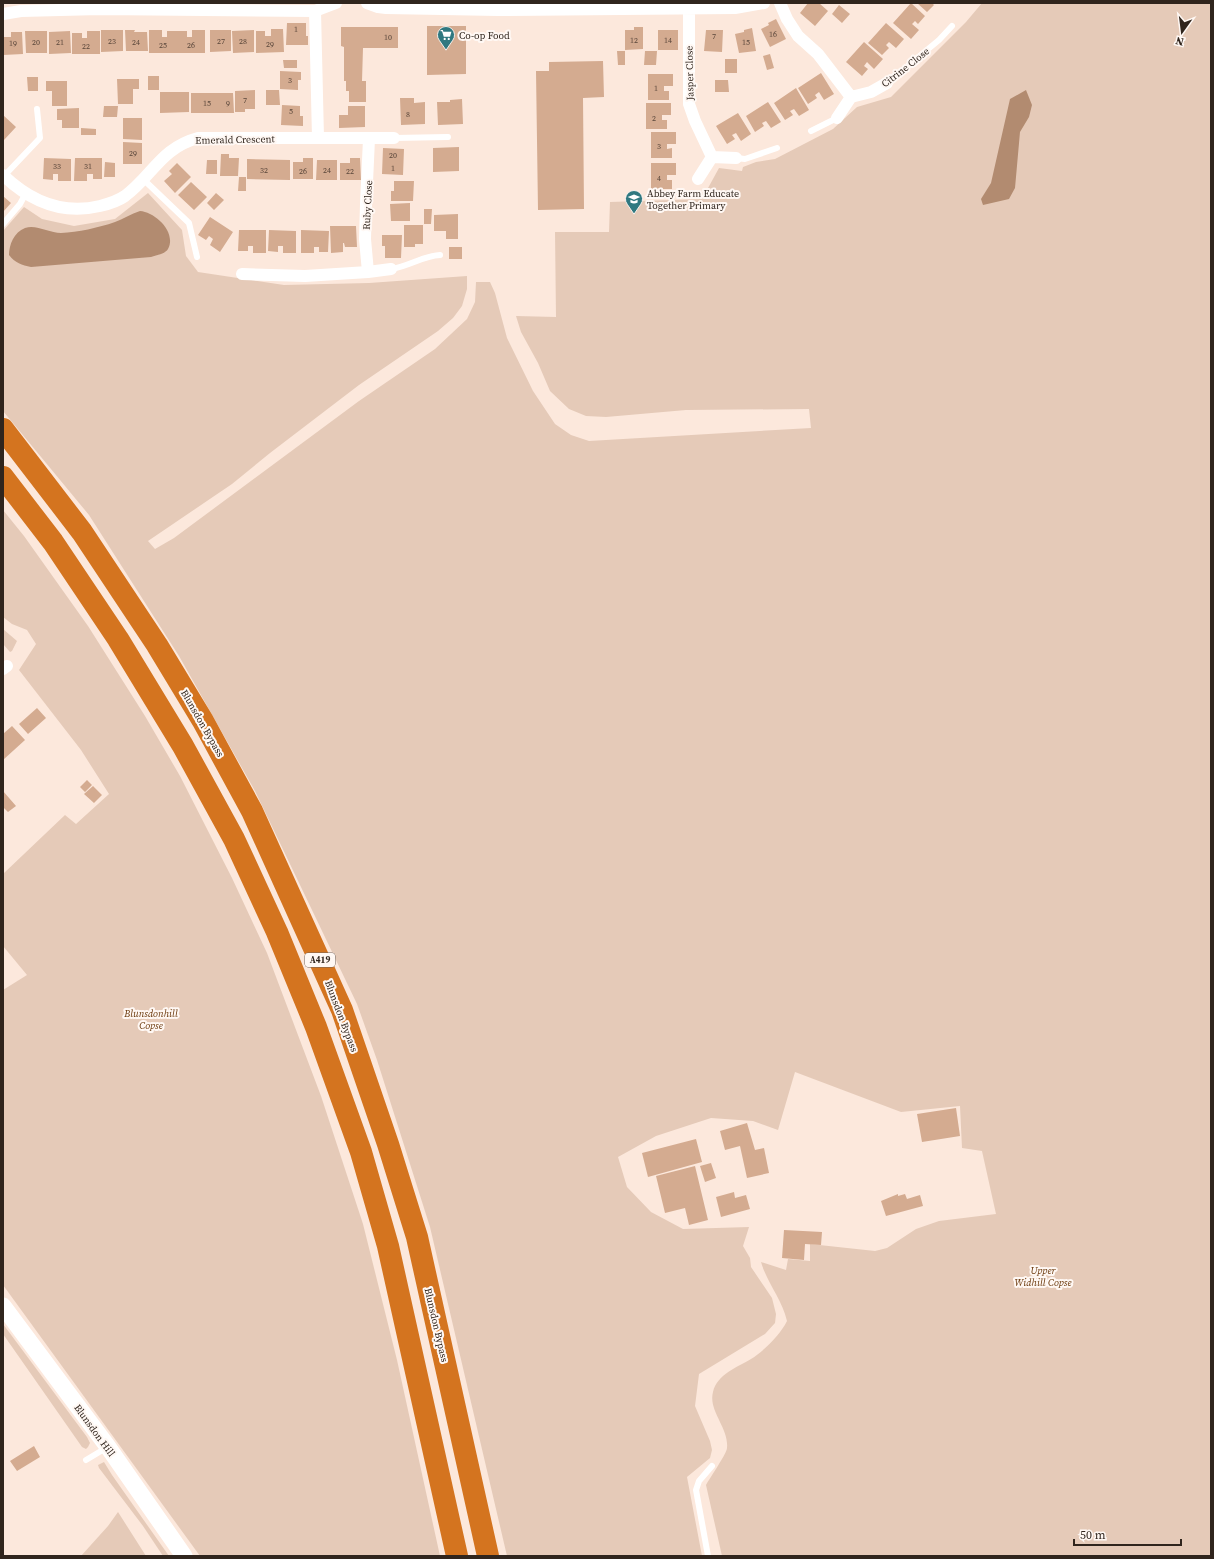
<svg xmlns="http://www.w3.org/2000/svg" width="1214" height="1559" font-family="'Source Serif 4',serif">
  <rect width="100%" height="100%" fill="#fce8dc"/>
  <path fill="#e5cab8" d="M 982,3 L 1211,3 L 1211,1556 L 722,1556 L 706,1485 C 710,1478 727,1453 727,1448 C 729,1428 708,1411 713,1392 C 717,1374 738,1367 751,1359 C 765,1350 780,1335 787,1321 C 782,1299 767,1283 761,1262 L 786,1270 L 788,1259 L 810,1261 L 810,1244 L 875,1251 L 887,1248 L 916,1229 L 939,1221 L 996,1214 L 982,1151 L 962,1148 L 960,1106 L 901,1112 L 795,1072 L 778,1130 L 753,1121 L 711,1118 L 656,1136 L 618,1157 L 627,1187 L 651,1212 L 683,1229 L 749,1227 L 743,1246 L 750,1258 L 751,1267 L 772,1298 L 776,1314 L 775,1323 L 765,1334 L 699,1374 L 695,1406 L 710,1441 L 712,1450 L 710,1458 L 687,1477 L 702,1556 L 507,1556 L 430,1227 L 377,1060 L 357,1004 L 255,791 L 179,656 L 89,515 L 3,411 L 3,231 L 24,207 L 42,219 L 74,226 L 115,219 L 148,193 L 182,230 L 186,256 L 198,272 L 284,285 L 369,283 L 467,276 L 467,289 L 462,306 L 453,318 L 438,331 L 359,385 L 270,453 L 232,484 L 148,541 L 155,549 L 174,538 L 359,401 L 435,349 L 467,319 L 475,302 L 476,282 L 490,282 L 495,293 L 507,338 L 533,391 L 555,424 L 571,435 L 589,441 L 811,428 L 809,409 L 686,410 L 606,417 L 586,416 L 569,409 L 550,391 L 538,363 L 521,332 L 516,316 L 556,317 L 555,232 L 609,232 L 610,202 L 702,199 L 719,168 L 742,171 L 743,167 L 756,162 L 775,159 L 833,129 L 857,107 L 891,97 L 966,22 Z
    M 3,510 L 24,536 L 88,626 L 145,716 L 180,776 L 232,878 L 267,953 L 321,1096 L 363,1224 L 397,1360 L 440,1556 L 200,1556 L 3,1285 L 3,990 L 27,975 L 3,946 L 3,874 L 65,815 L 76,824 L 109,794 L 81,750 L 19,670 L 36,644 L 27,630 L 12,624 L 3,617 Z
    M 3,629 L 17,641 L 12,651 L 10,652 L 3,644 Z
    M 3,1324 L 87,1437 L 90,1443 L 88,1447 L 86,1449 L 82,1447 L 3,1334 Z
    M 104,1462 L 112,1475 L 169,1556 L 163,1556 L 143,1526 L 99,1468 L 98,1465 Z
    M 118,1512 L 146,1556 L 81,1556 L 108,1526 Z"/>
  <path fill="#b28b70" d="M 1026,90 L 1032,105 L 1029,117 L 1020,132 L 1015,188 L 1009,199 L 983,205 L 981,199 L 991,183 L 1010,99 Z
    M 140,211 C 155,212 177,232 168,249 C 165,254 157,255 151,257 L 31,267 C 22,265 15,263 9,255 C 9,245 14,232 25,228 C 36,224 49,233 61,233 C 78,232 98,228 115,222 C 123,219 131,214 140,211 Z"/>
  <path fill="#d4ab90" d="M 808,3 L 819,3 L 828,11 L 815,26 L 800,13 Z
    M 911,3 L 925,16 L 918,24 L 915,21 L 912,24 L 919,30 L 911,39 L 893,23 Z
    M 917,3 L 932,3 L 934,5 L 927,12 Z
    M 839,5 L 850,14 L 842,23 L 832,14 Z
    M 776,19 L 786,39 L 770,47 L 761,29 L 769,25 L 768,23 Z
    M 287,23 L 306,23 L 306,36 L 308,36 L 308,45 L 286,45 Z
    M 886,23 L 904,39 L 896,48 L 889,42 L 886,45 L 889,48 L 882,55 L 868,43 Z
    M 427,26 L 466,26 L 466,74 L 427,75 Z
    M 341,27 L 398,27 L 398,48 L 363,48 L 362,81 L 366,81 L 366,102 L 349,102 L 349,91 L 346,91 L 346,81 L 344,81 L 344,47 L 341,46 Z
    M 634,27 L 643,27 L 643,49 L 625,50 L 625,30 L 634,30 Z
    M 752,28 L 756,51 L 739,53 L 735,34 L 744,32 L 744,30 Z
    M 271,29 L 283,29 L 284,52 L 256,53 L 256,31 L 265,31 L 265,36 L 271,36 Z
    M 101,30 L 123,30 L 123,51 L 101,52 Z
    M 125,30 L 135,30 L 134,32 L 147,32 L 148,51 L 126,51 Z
    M 149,30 L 162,30 L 162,37 L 167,37 L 167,31 L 187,31 L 187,37 L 192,37 L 192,30 L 205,30 L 205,53 L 149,53 Z
    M 210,30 L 231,30 L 231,51 L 210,52 Z
    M 254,30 L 254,52 L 233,53 L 232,31 Z
    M 658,30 L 678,30 L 678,50 L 658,50 Z
    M 706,30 L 723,30 L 722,52 L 704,51 Z
    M 25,31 L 47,31 L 47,53 L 26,53 Z
    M 70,31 L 71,53 L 49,54 L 49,32 Z
    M 87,31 L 100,31 L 100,54 L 72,54 L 72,33 L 82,33 L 82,38 L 87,38 Z
    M 11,32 L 22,32 L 23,54 L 3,55 L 3,37 L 11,37 Z
    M 864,42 L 883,59 L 874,69 L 867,62 L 864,66 L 868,69 L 862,76 L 846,62 Z
    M 617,51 L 625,51 L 625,65 L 618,65 Z
    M 645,51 L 657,51 L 656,65 L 644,65 Z
    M 770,54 L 774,68 L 767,70 L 763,56 Z
    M 725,59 L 737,59 L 737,73 L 725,73 Z
    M 283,60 L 297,60 L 297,68 L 284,68 Z
    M 603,61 L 604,97 L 583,98 L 584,209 L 538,210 L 536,71 L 549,71 L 549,62 Z
    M 280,71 L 301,72 L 301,80 L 298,80 L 298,90 L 280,89 Z
    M 821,73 L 834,94 L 824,100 L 819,92 L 815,95 L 817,98 L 808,104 L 798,88 Z
    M 648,74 L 673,74 L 673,86 L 664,86 L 664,91 L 669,91 L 669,100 L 648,100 Z
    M 148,76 L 159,76 L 159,90 L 148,90 Z
    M 27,77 L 38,77 L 38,91 L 28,91 Z
    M 117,79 L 139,79 L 139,89 L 133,89 L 133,104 L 118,104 Z
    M 715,80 L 728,80 L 729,92 L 715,92 Z
    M 46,81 L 67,81 L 67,106 L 52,106 L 52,91 L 46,91 Z
    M 796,88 L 809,110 L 799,116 L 794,109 L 790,111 L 793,115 L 785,120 L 774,103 Z
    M 255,90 L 255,109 L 245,109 L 245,112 L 235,112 L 235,91 Z
    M 266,90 L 279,90 L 280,105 L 266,105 Z
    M 160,92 L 189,92 L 189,112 L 160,113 Z
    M 191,93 L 233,93 L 234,113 L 191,113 Z
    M 400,98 L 414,98 L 414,103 L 425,102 L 425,124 L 401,125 Z
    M 462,99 L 463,124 L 438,125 L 437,102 L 450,102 L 450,100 Z
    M 768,102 L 781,122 L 771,128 L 766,121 L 762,123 L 764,126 L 755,132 L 746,116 Z
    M 646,103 L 671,103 L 671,115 L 662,115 L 662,120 L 667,120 L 667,129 L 646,129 Z
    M 282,105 L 300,106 L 300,116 L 303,116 L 303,126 L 281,125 Z
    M 104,106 L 118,106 L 117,117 L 103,117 Z
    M 348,106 L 365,106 L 365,127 L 339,128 L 339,115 L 348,115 Z
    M 79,108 L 79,128 L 62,128 L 62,120 L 57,120 L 57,109 Z
    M 738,113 L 751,134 L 741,141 L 736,133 L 732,135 L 735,139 L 727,144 L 716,126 Z
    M 3,115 L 16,127 L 4,140 L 3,139 Z
    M 123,118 L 142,118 L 142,140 L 123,139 Z
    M 81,128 L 96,129 L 96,135 L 81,135 Z
    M 651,132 L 676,132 L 676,144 L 667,144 L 667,149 L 672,148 L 672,158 L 651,158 Z
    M 123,142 L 142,143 L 142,164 L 123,164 Z
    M 459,147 L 459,171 L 433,172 L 433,148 Z
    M 383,148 L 404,149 L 403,175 L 382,174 Z
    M 221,154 L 229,154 L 229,158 L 239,158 L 238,176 L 220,176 Z
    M 44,158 L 71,159 L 71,181 L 58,181 L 58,174 L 53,174 L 53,180 L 43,179 Z
    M 75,158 L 102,158 L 102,179 L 93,179 L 93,174 L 87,174 L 87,181 L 74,181 Z
    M 303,158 L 313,158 L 313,179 L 293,179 L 293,162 L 303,162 Z
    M 350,158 L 360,158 L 361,180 L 340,180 L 340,163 L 350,163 Z
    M 247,159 L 290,160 L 290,180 L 247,179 Z
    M 207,160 L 217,160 L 217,174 L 206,174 Z
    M 317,160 L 337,160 L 337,180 L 316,180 Z
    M 105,162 L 115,163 L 115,177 L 104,177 Z
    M 177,163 L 191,177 L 175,193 L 164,181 L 172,174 L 169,171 Z
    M 651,163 L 676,163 L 676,175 L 667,175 L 667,180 L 672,180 L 672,189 L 651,189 Z
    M 239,177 L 246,177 L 246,191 L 238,191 Z
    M 394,181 L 414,181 L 413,201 L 391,201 L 391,191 L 394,191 Z
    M 191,182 L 207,197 L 194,210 L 178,195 Z
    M 216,193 L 224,200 L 214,210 L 207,203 Z
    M 3,196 L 11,203 L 3,212 Z
    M 410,203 L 410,221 L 391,221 L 390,204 Z
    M 424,209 L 432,209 L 431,224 L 424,224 Z
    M 458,214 L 458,239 L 446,239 L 446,231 L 434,231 L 434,215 Z
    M 210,217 L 233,232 L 220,252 L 210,245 L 213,239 L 209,236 L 206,240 L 198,235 Z
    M 404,225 L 423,225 L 423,244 L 415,244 L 415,247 L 404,247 Z
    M 330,226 L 356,226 L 357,247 L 345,247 L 344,243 L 343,243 L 343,252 L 331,253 Z
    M 239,230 L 266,230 L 266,253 L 253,253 L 253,246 L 248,246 L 248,251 L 238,251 Z
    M 269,230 L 296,231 L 296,253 L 283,253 L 283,246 L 278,246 L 278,252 L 268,251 Z
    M 301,230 L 329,231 L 328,252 L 319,252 L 319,247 L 314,247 L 314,253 L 301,253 Z
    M 382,235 L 402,235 L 401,258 L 385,258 L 385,246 L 382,246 Z
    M 449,247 L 462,247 L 462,259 L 449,259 Z
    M 37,708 L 46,718 L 28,734 L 19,724 Z
    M 12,726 L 25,740 L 3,760 L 3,734 Z
    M 87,780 L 92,785 L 85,792 L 80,787 Z
    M 93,786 L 102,795 L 94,803 L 84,794 Z
    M 3,791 L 16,806 L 8,812 L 3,807 Z
    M 956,1108 L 960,1136 L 922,1142 L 917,1114 Z
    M 747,1123 L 755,1150 L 764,1148 L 769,1173 L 747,1178 L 740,1146 L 725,1150 L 720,1131 Z
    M 696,1139 L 702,1162 L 648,1177 L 642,1153 Z
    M 711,1163 L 716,1178 L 705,1182 L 700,1166 Z
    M 695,1166 L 708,1220 L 689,1225 L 685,1208 L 665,1213 L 656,1176 Z
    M 734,1192 L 735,1198 L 746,1195 L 750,1209 L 721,1217 L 716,1197 Z
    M 898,1194 L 898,1196 L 905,1194 L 907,1199 L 920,1195 L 923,1206 L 886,1216 L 881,1201 Z
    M 784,1230 L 822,1232 L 821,1245 L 805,1244 L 804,1260 L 782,1258 Z
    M 34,1446 L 40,1457 L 17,1471 L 10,1461 Z"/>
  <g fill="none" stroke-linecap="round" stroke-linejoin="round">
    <path stroke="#fff" stroke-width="6" d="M 887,83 L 939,40 L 952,26
      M 811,131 L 837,118
      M 394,138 L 448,137
      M 736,158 L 745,159 L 777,148
      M 4,176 L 40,138 L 37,109
      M 143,179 L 189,223 L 197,257
      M 3,224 L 20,204 L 26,193
      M 391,269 C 410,266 422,256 440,255
      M 86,1460 L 106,1448
      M 708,1556 L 696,1490 L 699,1481 L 712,1466"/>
    <path stroke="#fff" stroke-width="12" d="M 367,3 L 378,7 L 386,8 L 498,10 L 735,8 L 764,3
      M 780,3 L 787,19 L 798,36 L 818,54 L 851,97
      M 689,8 L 689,104 L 695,121 L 712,157
      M 315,11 L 318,138
      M 3,14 L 21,11 L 100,9 L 315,11 L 336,3
      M 837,118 L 851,97 L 871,92 L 887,83
      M 3,175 C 30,201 62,215 100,206 C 108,204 118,201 125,196 C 153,175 161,148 198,138 L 394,138
      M 698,179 L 712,157 L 736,158
      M 368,272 L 365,239 L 366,204 L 369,139
      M 242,274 L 305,276 L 368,272 L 391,269
      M 3,669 L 7,666"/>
    <path stroke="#fff" stroke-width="17" d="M 3,1306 L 108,1447 L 184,1556"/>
    <path stroke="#d4741f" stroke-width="22" d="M 3,429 L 82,532 L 157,645 L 203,721 L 252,811 L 342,1010 L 388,1144 L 417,1237 L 488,1556
      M 3,477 L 53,542 L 118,639 L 183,746 L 234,839 L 277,932 L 316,1027 L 361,1152 L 388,1246 L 457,1556"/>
  </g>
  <defs>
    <symbol id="supermarket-pin" viewBox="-11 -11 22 30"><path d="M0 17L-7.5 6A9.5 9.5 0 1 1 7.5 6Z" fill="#307880" stroke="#fff8f4"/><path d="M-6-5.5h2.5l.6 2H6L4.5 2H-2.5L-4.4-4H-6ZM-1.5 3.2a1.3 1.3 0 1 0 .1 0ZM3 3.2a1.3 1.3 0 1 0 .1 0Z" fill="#fff"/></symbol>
    <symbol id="school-pin" viewBox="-11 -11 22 30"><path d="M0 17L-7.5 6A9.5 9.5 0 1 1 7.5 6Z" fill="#307880" stroke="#fff8f4"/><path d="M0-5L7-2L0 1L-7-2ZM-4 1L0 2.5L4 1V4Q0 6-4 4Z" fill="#fff"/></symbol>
  </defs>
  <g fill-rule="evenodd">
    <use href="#supermarket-pin" x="436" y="25" width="20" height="27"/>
    <use href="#school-pin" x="624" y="189" width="20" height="27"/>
  </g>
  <g text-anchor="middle" stroke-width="4" stroke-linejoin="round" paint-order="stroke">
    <g font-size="8" fill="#59463a">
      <text x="296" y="32">1</text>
      <text x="773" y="37">16</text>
      <text x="714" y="39">7</text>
      <text x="388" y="40">10</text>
      <text x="634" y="43">12</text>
      <text x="668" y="43">14</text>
      <text x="112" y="44">23</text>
      <text x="221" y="44">27</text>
      <text x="243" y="44">28</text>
      <text x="36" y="45">20</text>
      <text x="60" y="45">21</text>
      <text x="136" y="45">24</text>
      <text x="746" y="45">15</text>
      <text x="13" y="46">19</text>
      <text x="270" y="47">29</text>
      <text x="163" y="48">25</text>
      <text x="191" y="48">26</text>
      <text x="86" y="49">22</text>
      <text x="290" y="83">3</text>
      <text x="656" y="91">1</text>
      <text x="245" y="103">7</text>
      <text x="207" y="106">15</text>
      <text x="228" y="106">9</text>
      <text x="291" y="114">5</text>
      <text x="408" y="117">8</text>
      <text x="654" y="121">2</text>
      <text x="659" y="149">3</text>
      <text x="133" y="156">29</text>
      <text x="393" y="158">20</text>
      <text x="57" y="169">33</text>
      <text x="88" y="169">31</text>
      <text x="393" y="171">1</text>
      <text x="264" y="173">32</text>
      <text x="327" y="173">24</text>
      <text x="303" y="174">26</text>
      <text x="350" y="174">22</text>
      <text x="659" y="181">4</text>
    </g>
    <rect fill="#fff8f4" stroke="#6e645e" stroke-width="1" x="305" y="953" width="30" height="14" rx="3"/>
    <g font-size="9" font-weight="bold" fill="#30251d">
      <text x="320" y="963">A419</text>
    </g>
    <g font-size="10" fill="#30251d" stroke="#fff8f4" text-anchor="start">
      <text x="459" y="39">Co-op Food</text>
      <text x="647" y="197">Abbey Farm Educate<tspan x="647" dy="12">Together Primary</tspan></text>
    </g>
    <g font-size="10" fill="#30251d" stroke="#fff8f4">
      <text transform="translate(905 67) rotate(-38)" y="4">Citrine Close</text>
      <text transform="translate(689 73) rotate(-91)" y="4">Jasper Close</text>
      <text transform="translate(235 139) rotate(-1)" y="4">Emerald Crescent</text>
      <text transform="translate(367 205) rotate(-87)" y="4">Ruby Close</text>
      <text transform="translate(203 723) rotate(60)" y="4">Blunsdon Bypass</text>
      <text transform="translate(342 1016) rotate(69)" y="4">Blunsdon Bypass</text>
      <text transform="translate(437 1325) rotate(77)" y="4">Blunsdon Bypass</text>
      <text transform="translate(95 1430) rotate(54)" y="4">Blunsdon Hill</text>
    </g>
    <g font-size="10" font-style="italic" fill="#693608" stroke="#fff8f4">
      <text x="151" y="1017">Blunsdonhill<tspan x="151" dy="12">Copse</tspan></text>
      <text x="1043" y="1274">Upper<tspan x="1043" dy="12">Widhill Copse</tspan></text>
    </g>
  </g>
  <rect width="1214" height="1559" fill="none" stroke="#30251d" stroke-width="8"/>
  <g transform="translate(1182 32) rotate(194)" stroke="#fff8f4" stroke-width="3" paint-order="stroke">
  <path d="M0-3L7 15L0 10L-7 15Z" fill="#30251d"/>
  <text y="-6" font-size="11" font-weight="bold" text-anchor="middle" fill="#30251d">N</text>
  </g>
  <path d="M1074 1539v6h107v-6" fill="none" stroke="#30251d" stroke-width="2"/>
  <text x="1080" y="1539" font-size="12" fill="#30251d" stroke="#fff8f4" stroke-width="3" paint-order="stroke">50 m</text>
</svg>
